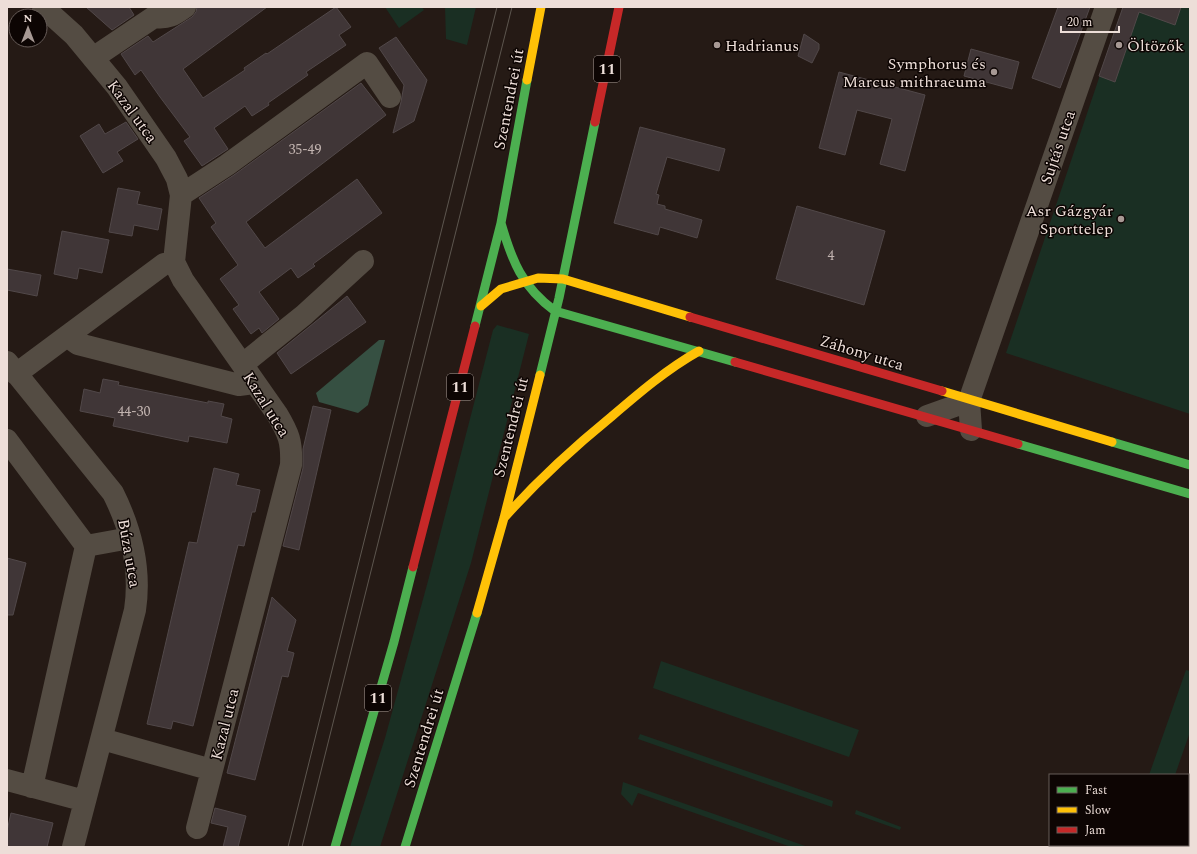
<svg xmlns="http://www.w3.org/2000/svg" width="1197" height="854" font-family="Spectral,serif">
  <rect width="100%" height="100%" fill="#251a15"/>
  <path fill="#1a2f23" d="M 385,7 L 422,7 L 424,10 L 399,28 Z
    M 445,7 L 476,7 L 467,45 L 446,39 Z
    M 1123,7 L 1190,7 L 1190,414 L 1006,353 Z
    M 497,325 L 529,334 L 471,563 L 380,847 L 350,847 L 385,738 L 428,581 L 493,330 Z
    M 661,661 L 859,730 L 849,757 L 653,688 Z
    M 1186,670 L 1190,671 L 1190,732 L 1175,775 L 1149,775 Z
    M 640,734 L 833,801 L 832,807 L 638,739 Z
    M 623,782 L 808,847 L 791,847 L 638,793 L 632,806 L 621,794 Z
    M 856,810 L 901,827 L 900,830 L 855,814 Z"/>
  <path fill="#365042" d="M 379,340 L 385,340 L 368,405 L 358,413 L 319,402 L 316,393 Z"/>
  <path fill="#403637" stroke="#514849" d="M 86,7 L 129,7 L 134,15 L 112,30 Z
    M 197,7 L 267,7 L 183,69 L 203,98 L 245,70 L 244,68 L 266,53 L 267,54 L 336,7 L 351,27 L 339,35 L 346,45 L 306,72 L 308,75 L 268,103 L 269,105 L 252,116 L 245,106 L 214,128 L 228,149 L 202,166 L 184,141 L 190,137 L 160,97 L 141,70 L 135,75 L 121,54 L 148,36 L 153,42 L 192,17 L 196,12 Z
    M 1058,7 L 1090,7 L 1060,88 L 1032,78 Z
    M 1123,7 L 1181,7 L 1175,25 L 1139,12 L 1115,82 L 1099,76 Z
    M 804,34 L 819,44 L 819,49 L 812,63 L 798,56 Z
    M 396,37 L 427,80 L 414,121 L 393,133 L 401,102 L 404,85 L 379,48 Z
    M 971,49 L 1019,62 L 1012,89 L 964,76 Z
    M 839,72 L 925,95 L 905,171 L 880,164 L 892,119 L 857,110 L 845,155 L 819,148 Z
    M 361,83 L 386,115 L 246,222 L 265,248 L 357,179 L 382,213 L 313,264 L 315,266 L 298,278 L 291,268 L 259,292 L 279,319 L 262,333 L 259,328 L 251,334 L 233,309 L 239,305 L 220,279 L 238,265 L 211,227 L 216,223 L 199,198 L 234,175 Z
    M 126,122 L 138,139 L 117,152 L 123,161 L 103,173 L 80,136 L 99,124 L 105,134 Z
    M 640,127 L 725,149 L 719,171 L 667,157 L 656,194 L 659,195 L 657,204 L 665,206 L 665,209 L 702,220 L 697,238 L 660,227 L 658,235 L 614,223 Z
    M 118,188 L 140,192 L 137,204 L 162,209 L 158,230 L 134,225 L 132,236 L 109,232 Z
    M 797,206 L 885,231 L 864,305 L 776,279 Z
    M 62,231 L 109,240 L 102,273 L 79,268 L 77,279 L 54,274 Z
    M 7,269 L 41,275 L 37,296 L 7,290 Z
    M 347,296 L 366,322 L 291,374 L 277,353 Z
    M 103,379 L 119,382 L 118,385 L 208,403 L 208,401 L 224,404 L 221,416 L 232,419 L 227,443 L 189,436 L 188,442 L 113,426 L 115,418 L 80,411 L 84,389 L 100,393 Z
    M 313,406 L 331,410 L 299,550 L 283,546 L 303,468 L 303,449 Z
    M 214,468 L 239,474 L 236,485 L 260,490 L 255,512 L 252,512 L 244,546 L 238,545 L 193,726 L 173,721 L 171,729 L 147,724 L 189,542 L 197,543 Z
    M 7,558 L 26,563 L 13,615 L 7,615 Z
    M 272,597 L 296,620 L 287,651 L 294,653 L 288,677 L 282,676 L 255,780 L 227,773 Z
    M 215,808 L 246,816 L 238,847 L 223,847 L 228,827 L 211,823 Z
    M 11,813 L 53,823 L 47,847 L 7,847 L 7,831 Z"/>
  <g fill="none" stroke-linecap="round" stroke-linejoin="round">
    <path stroke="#544c43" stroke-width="22" d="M 43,7 L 74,35 L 117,87 L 166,158 L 177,179 L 181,195 L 174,262 L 183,280 L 277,414 C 289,434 292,442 291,465 L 197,828
      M 93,58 L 154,17 C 168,19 174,15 185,7
      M 181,195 L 227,165 L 367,63 L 390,97
      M 67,336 L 78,344 L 239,385 L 254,383
      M 7,362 L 113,493 C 131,529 141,570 135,610 L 73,847
      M 243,364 L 304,315 L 363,261
      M 16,374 L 164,264 L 174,262
      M 927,416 L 969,401
      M 971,430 L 969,401 L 1106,7
      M 7,440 L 86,546 L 32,787
      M 86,546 L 130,538
      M 102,739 L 212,770
      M 7,780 L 85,801"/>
    <path stroke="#4caf50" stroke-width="9" d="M 501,223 C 512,261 522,287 555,311 L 735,362
      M 475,326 L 501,223 L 527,80
      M 540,375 L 559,298 L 595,122
      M 1112,442 L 1190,465
      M 1018,444 L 1190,494
      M 335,847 L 394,642 L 413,567
      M 405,847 L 477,613"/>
    <path stroke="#ffc107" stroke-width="9" d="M 527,80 L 541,7
      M 481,306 L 501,289 L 538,278 L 563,279 L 690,317
      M 942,391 L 1112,442
      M 504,518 C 537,481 573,448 611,417 C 639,393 667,369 699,351
      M 477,613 L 504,518 L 540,375"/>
    <path stroke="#c62828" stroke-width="9" d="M 595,122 L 619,7
      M 690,317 L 942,391
      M 735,362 L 1018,444
      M 413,567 L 475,326"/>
    <path stroke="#5d564f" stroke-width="1" d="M 288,847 L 497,7
      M 302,847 L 512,7"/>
  </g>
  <g fill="#a79994" stroke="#0d0503" stroke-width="1.5">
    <circle cx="717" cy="45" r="4"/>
    <circle cx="1119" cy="45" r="4"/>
    <circle cx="994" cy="72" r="4"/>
    <circle cx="1121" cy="219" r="4"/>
  </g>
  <g text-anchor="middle" stroke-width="3" stroke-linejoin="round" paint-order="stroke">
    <g font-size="14" fill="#c2b4b0">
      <text x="305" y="154">35-49</text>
      <text x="831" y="260">4</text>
      <text x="134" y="416">44-30</text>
    </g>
    <g fill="#0d0503" stroke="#aa9d98" stroke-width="1">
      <rect x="594" y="56" width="26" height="26" rx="3"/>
      <rect x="447" y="374" width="26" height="26" rx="3"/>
      <rect x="365" y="685" width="26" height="26" rx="3"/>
    </g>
    <g font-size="15" font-weight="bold" fill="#edded8">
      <text x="607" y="74">11</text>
      <text x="460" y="392">11</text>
      <text x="378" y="703">11</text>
    </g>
    <g font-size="16" fill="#edded8" stroke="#0d0503" text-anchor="start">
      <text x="725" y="51">Hadrianus</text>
      <text x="1127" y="51">Öltözők</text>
      <text x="986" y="69" text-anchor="end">Symphorus és<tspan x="986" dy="18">Marcus mithraeuma</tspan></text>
      <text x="1113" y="216" text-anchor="end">Asr Gázgyár<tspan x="1113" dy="18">Sporttelep</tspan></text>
    </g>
    <g font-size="16" fill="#edded8" stroke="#0d0503">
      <text transform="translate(508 99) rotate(-79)" y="6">Szentendrei út</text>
      <text transform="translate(133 111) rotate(54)" y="6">Kazal utca</text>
      <text transform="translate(1057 147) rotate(-71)" y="6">Sujtás utca</text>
      <text transform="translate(862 352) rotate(17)" y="6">Záhony utca</text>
      <text transform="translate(267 404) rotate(58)" y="6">Kazal utca</text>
      <text transform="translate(510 427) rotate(-76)" y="6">Szentendrei út</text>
      <text transform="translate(130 553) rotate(80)" y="6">Búza utca</text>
      <text transform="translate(224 724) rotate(-76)" y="6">Kazal utca</text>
      <text transform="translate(423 738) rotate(-73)" y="6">Szentendrei út</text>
    </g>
  </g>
  <rect width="1197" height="854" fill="none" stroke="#edded8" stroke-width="16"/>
  <rect x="1049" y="774" width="140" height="72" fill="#0d0503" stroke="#675c58"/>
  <rect x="1057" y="787" width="20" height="6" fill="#4caf50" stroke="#675c58"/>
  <text x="1085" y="794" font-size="12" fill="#edded8">Fast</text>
  <rect x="1057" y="807" width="20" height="6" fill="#ffc107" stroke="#675c58"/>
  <text x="1085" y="814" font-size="12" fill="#edded8">Slow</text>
  <rect x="1057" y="827" width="20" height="6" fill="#c62828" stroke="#675c58"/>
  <text x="1085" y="834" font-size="12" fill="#edded8">Jam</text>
  <g transform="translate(28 28)"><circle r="19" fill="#0d0503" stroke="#675c58"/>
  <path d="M0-3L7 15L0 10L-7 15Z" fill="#a79994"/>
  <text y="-6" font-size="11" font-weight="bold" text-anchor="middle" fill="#edded8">N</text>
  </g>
  <path d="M1061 26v6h58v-6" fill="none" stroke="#edded8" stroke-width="2"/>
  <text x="1067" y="26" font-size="12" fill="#edded8" stroke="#0d0503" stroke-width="3" paint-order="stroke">20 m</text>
</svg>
